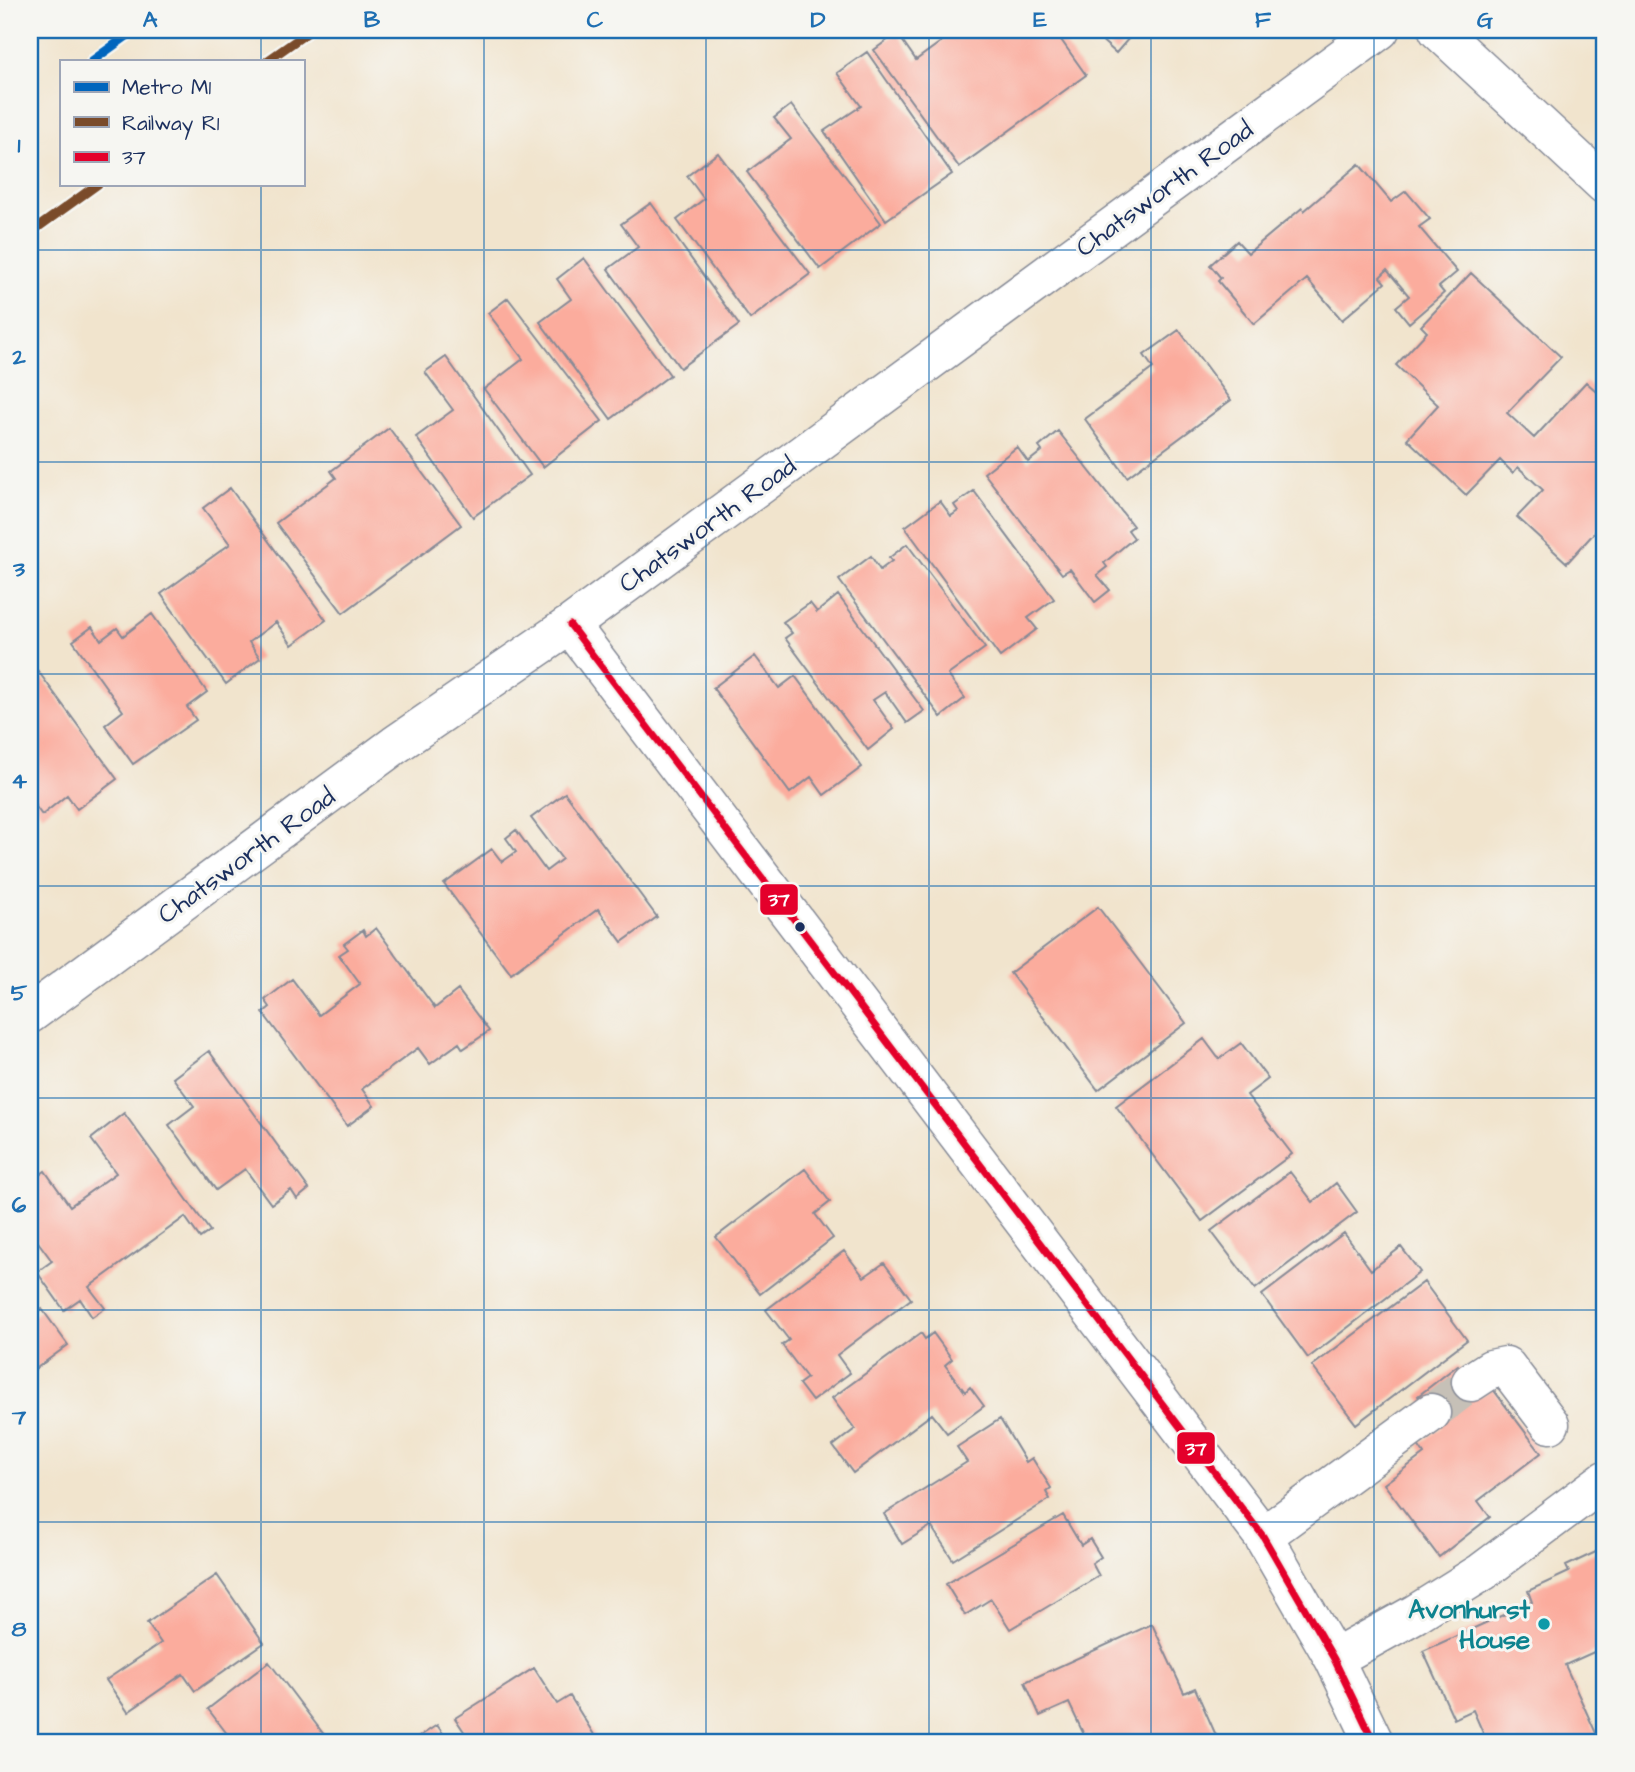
<svg xmlns="http://www.w3.org/2000/svg" width="1635" height="1772" font-family="'Architects Daughter',sans-serif">
  <rect width="100%" height="100%" fill="#f6f6f2"/>
  <filter id="ink" filterUnits="userSpaceOnUse"><feTurbulence type="fractalNoise" baseFrequency=".0143" numOctaves="2"/><feDisplacementMap in="SourceGraphic" scale="14" xChannelSelector="R" yChannelSelector="G"/><feConvolveMatrix kernelMatrix="1 2 1 2 8 2 1 2 1" color-interpolation-filters="sRGB"/></filter>
  <filter id="wash" filterUnits="userSpaceOnUse"><feTurbulence type="fractalNoise" baseFrequency=".00686" numOctaves="4" result="noise"/><feDisplacementMap in="SourceGraphic" scale="28" xChannelSelector="R" yChannelSelector="G"/><feGaussianBlur stdDeviation="1.57" result="paint"/><feColorMatrix in="noise" values="0 0 0 0 0 0 0 0 0 0 0 0 0 0 0 0 0 1.4 0 .05"/><feComposite in="paint" operator="in"/></filter>
  <g filter="url(#wash)">
    <rect width="100%" height="100%" fill="#f1e4cd"/>
    <g id="blocks">
      <path fill="#fbac9d" d="M 957,30 L 1054,30 L 1086,75 L 959,167 L 874,50 L 897,33 L 916,60 Z
        M 1090,30 L 1136,30 L 1116,53 Z
        M 867,52 L 952,174 L 886,220 L 824,131 L 861,106 L 837,73 Z
        M 791,105 L 881,223 L 820,269 L 747,172 L 791,139 L 774,118 Z
        M 718,153 L 810,274 L 750,319 L 677,220 L 704,199 L 687,176 Z
        M 1359,164 L 1391,202 L 1406,191 L 1430,219 L 1419,227 L 1457,272 L 1439,287 L 1444,293 L 1409,323 L 1396,307 L 1409,296 L 1387,270 L 1380,277 L 1385,283 L 1342,320 L 1307,279 L 1254,324 L 1218,281 L 1221,278 L 1210,265 L 1237,241 L 1248,253 L 1302,208 L 1304,211 Z
        M 651,203 L 739,325 L 680,368 L 608,269 L 638,247 L 621,224 Z
        M 584,258 L 670,375 L 611,419 L 540,322 L 571,299 L 557,279 Z
        M 1471,273 L 1561,357 L 1507,413 L 1534,438 L 1586,382 L 1605,399 L 1605,521 L 1567,563 L 1517,517 L 1543,490 L 1518,467 L 1513,473 L 1500,460 L 1466,495 L 1407,439 L 1438,405 L 1396,365 L 1427,332 L 1421,326 Z
        M 508,298 L 602,421 L 543,467 L 484,389 L 523,359 L 488,313 Z
        M 1179,330 L 1231,400 L 1127,477 L 1085,419 L 1153,368 L 1144,355 Z
        M 446,357 L 530,475 L 473,517 L 416,437 L 453,410 L 425,372 Z
        M 389,428 L 461,525 L 343,613 L 276,523 L 336,478 L 331,471 Z
        M 1058,431 L 1133,526 L 1128,530 L 1134,538 L 1104,563 L 1107,567 L 1097,575 L 1110,590 L 1095,602 L 1070,569 L 1062,574 L 984,473 L 1017,447 L 1028,462 L 1042,451 L 1039,447 Z
        M 230,488 L 326,620 L 292,645 L 276,622 L 249,642 L 260,658 L 226,684 L 161,594 L 230,544 L 203,508 Z
        M 974,491 L 1054,599 L 1028,618 L 1037,629 L 1000,657 L 905,527 L 940,501 L 951,516 L 958,511 L 954,505 Z
        M 907,544 L 985,648 L 948,675 L 965,698 L 941,717 L 839,580 L 871,556 L 880,570 L 892,561 L 889,558 Z
        M 838,595 L 924,711 L 907,723 L 885,692 L 873,700 L 894,729 L 868,750 L 785,638 L 792,633 L 783,622 L 810,603 L 817,612 Z
        M 152,614 L 207,692 L 187,707 L 196,720 L 133,764 L 105,725 L 123,711 L 73,641 L 92,627 L 101,640 L 117,628 L 123,636 Z
        M 755,656 L 779,688 L 795,676 L 862,767 L 824,795 L 811,777 L 790,793 L 713,688 Z
        M 38,671 L 117,779 L 77,809 L 67,795 L 42,815 L 30,799 L 30,677 Z
        M 565,793 L 657,917 L 622,942 L 598,909 L 511,974 L 444,884 L 492,849 L 502,862 L 516,852 L 506,838 L 516,830 L 546,871 L 562,859 L 531,818 Z
        M 1098,907 L 1186,1023 L 1098,1090 L 1010,973 Z
        M 376,928 L 435,1008 L 458,990 L 489,1031 L 463,1049 L 459,1043 L 430,1064 L 418,1048 L 362,1089 L 374,1106 L 347,1126 L 263,1013 L 270,1007 L 265,1000 L 292,979 L 319,1015 L 360,984 L 339,955 L 348,949 L 344,944 L 363,930 L 366,936 Z
        M 1204,1039 L 1219,1059 L 1241,1043 L 1268,1079 L 1247,1095 L 1292,1154 L 1202,1221 L 1116,1106 Z
        M 209,1051 L 309,1189 L 297,1199 L 291,1190 L 271,1204 L 245,1169 L 216,1190 L 169,1125 L 194,1106 L 173,1078 Z
        M 124,1113 L 210,1231 L 200,1238 L 185,1217 L 89,1287 L 105,1308 L 92,1317 L 80,1299 L 64,1310 L 37,1272 L 52,1261 L 30,1231 L 30,1182 L 45,1171 L 70,1206 L 116,1173 L 91,1139 Z
        M 805,1169 L 830,1202 L 815,1214 L 833,1238 L 760,1294 L 716,1237 Z
        M 1290,1172 L 1313,1202 L 1336,1183 L 1357,1212 L 1255,1289 L 1211,1231 Z
        M 1344,1233 L 1371,1270 L 1401,1247 L 1420,1272 L 1308,1358 L 1262,1295 Z
        M 844,1251 L 864,1277 L 884,1263 L 911,1299 L 837,1355 L 850,1373 L 812,1401 L 799,1384 L 807,1378 L 782,1345 L 789,1340 L 766,1310 Z
        M 1424,1282 L 1467,1340 L 1356,1424 L 1312,1366 Z
        M 42,1309 L 68,1345 L 30,1373 L 30,1318 Z
        M 921,1333 L 925,1339 L 933,1333 L 952,1359 L 945,1365 L 965,1392 L 970,1387 L 984,1406 L 947,1433 L 932,1414 L 853,1473 L 833,1446 L 855,1429 L 832,1398 Z
        M 1458,1365 L 1481,1396 L 1492,1388 L 1541,1453 L 1478,1501 L 1490,1517 L 1439,1557 L 1384,1484 L 1424,1454 L 1418,1445 L 1442,1427 L 1418,1396 Z
        M 1000,1419 L 1026,1462 L 1032,1458 L 1051,1488 L 1046,1492 L 1050,1499 L 953,1560 L 931,1526 L 902,1544 L 884,1514 L 967,1462 L 957,1447 Z
        M 1063,1515 L 1081,1545 L 1090,1539 L 1101,1557 L 1092,1563 L 1099,1576 L 1010,1629 L 991,1599 L 965,1615 L 946,1584 Z
        M 1598,1551 L 1600,1557 L 1605,1554 L 1605,1647 L 1565,1665 L 1600,1742 L 1487,1742 L 1473,1710 L 1454,1719 L 1423,1651 L 1532,1602 L 1528,1591 L 1569,1572 L 1566,1566 Z
        M 217,1575 L 264,1643 L 195,1691 L 183,1674 L 128,1712 L 106,1680 L 161,1643 L 147,1623 Z
        M 1152,1624 L 1184,1693 L 1195,1688 L 1219,1742 L 1093,1742 L 1090,1735 L 1085,1737 L 1069,1703 L 1040,1716 L 1025,1682 Z
        M 269,1662 L 325,1736 L 318,1742 L 219,1742 L 228,1735 L 208,1709 Z
        M 534,1668 L 557,1704 L 570,1696 L 596,1738 L 590,1742 L 496,1742 L 495,1740 L 491,1742 L 471,1742 L 455,1718 Z
        M 437,1725 L 449,1742 L 411,1742 Z"/>
    </g>
  </g>
  <g filter="url(#ink)">
    <use href="#blocks" fill-opacity="0" stroke="#868a96" stroke-width="2"/>
    <g fill="none" stroke-linecap="round" stroke-linejoin="round">
      <path stroke="#c6c0b7" stroke-width="38" stroke-dasharray="38 19" stroke-linecap="butt" d="M 1431,1413 L 1471,1382"/>
      <defs>
        <path id="minor" d="M 1438,30 L 1605,185
          M 570,625 L 1263,1536 L 1334,1659 L 1374,1742
          M 30,1014 L 395,745 L 570,625 L 1380,30
          M 1471,1382 L 1491,1369 L 1506,1366 L 1550,1424
          M 1263,1536 L 1431,1413
          M 1334,1659 L 1415,1614 L 1482,1572 L 1605,1480"/>
      </defs>
      <use href="#minor" stroke="#868a96" stroke-width="41"/>
      <use href="#minor" stroke="#fff" stroke-width="38"/>
      <defs>
        <path id="bus-1" d="M 570,625 L 1263,1536 L 1334,1659 L 1374,1742"/>
      </defs>
      <use href="#bus-1" stroke="#f6f6f2" stroke-width="12"/>
      <use href="#bus-1" stroke="#e4002b" stroke-width="7"/>
      <defs>
        <path id="rail-1" d="M 267,61 L 311,30
          M 30,233 L 98,184"/>
      </defs>
      <use href="#rail-1" stroke="#f6f6f2" stroke-width="14"/>
      <use href="#rail-1" stroke="#7a4b2a" stroke-width="9"/>
      <defs>
        <path id="metro-1" d="M 92,61 L 135,30"/>
      </defs>
      <use href="#metro-1" stroke="#f6f6f2" stroke-width="14"/>
      <use href="#metro-1" stroke="#0065bd" stroke-width="9"/>
    </g>
  </g>
  <path fill="none" stroke="#1f6fb2" stroke-width="2" stroke-opacity="0.55" d="M 261,30 L 261,61M 484,30 L 484,1742M 706,30 L 706,1742M 929,30 L 929,1742M 1151,30 L 1151,1742M 1374,30 L 1374,1742M 261,184 L 261,1742M 30,250 L 1605,250M 30,462 L 1605,462M 30,674 L 1605,674M 30,886 L 1605,886M 30,1098 L 1605,1098M 30,1310 L 1605,1310M 30,1522 L 1605,1522"/>
  <circle fill="#1b2f5e" stroke="#f6f6f2" stroke-width="2.5" cx="800" cy="927" r="6"/>
  <circle fill="#0f9aa8" stroke="#f6f6f2" stroke-width="2.5" cx="1544" cy="1624" r="7"/>
  <g text-anchor="middle" stroke-width="6" stroke-linejoin="round" paint-order="stroke">
    <g font-size="26" fill="#1b2f5e" stroke="#f6f6f2">
      <text transform="translate(1164 188) rotate(-36)" y="9">Chatsworth Road</text>
      <text transform="translate(707 524) rotate(-36)" y="9">Chatsworth Road</text>
      <text transform="translate(246 855) rotate(-36)" y="9">Chatsworth Road</text>
    </g>
    <g font-size="26" font-weight="bold" fill="#0d838f" stroke="#f6f6f2" text-anchor="end">
      <text x="1530" y="1618">Avonhurst<tspan x="1530" dy="30">House</tspan></text>
    </g>
  </g>
  <g stroke="#f6f6f2" stroke-width="2.5">
    <rect x="759" y="883" width="40" height="33" rx="7" fill="#e4002b"/>
    <rect x="1176" y="1431" width="40" height="34" rx="7" fill="#e4002b"/>
  </g>
  <g font-size="19" text-anchor="middle" font-weight="bold" fill="#fff">
    <text x="779" y="906">37</text>
    <text x="1196" y="1455">37</text>
  </g>
  <rect width="1635" height="1772" fill="none" stroke="#f6f6f2" stroke-width="77"/>
  <rect x="60" y="60" width="245" height="126" fill="#f6f6f2" stroke="#9ea6b7" stroke-width="2"/>
  <rect x="74" y="82" width="35" height="10" fill="#0065bd" stroke="#9ea6b7" stroke-width="2"/>
  <text x="122" y="94" font-size="21" fill="#1b2f5e">Metro M1</text>
  <rect x="74" y="117" width="35" height="10" fill="#7a4b2a" stroke="#9ea6b7" stroke-width="2"/>
  <text x="122" y="130" font-size="21" fill="#1b2f5e">Railway R1</text>
  <rect x="74" y="152" width="35" height="10" fill="#e4002b" stroke="#9ea6b7" stroke-width="2"/>
  <text x="122" y="164" font-size="21" fill="#1b2f5e">37</text>
  <rect x="38" y="38" width="1558" height="1696" fill="none" stroke="#1f6fb2" stroke-width="2.5"/>
  <g font-size="23" text-anchor="middle" font-weight="bold" fill="#1f6fb2">
    <text x="150" y="27">A</text>
    <text x="372" y="27">B</text>
    <text x="595" y="27">C</text>
    <text x="818" y="27">D</text>
    <text x="1040" y="27">E</text>
    <text x="1263" y="27">F</text>
    <text x="1485" y="27">G</text>
    <text x="19" y="152">1</text>
    <text x="19" y="364">2</text>
    <text x="19" y="576">3</text>
    <text x="19" y="788">4</text>
    <text x="19" y="1000">5</text>
    <text x="19" y="1212">6</text>
    <text x="19" y="1424">7</text>
    <text x="19" y="1636">8</text>
  </g>
</svg>
